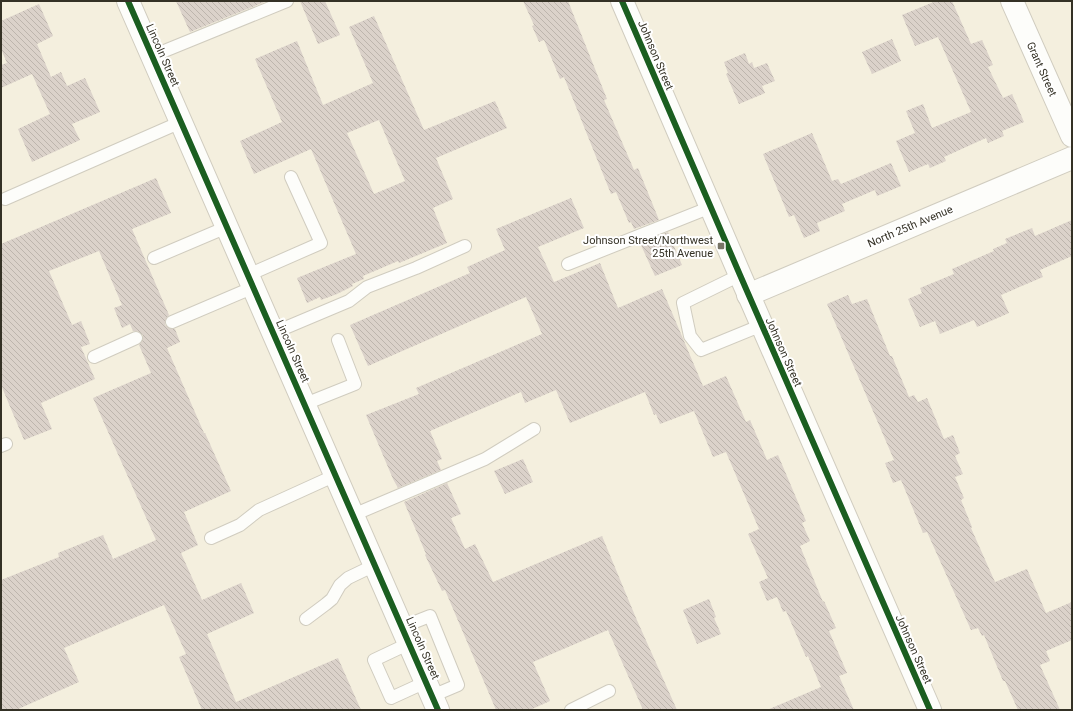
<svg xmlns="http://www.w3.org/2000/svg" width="1073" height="711" font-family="Roboto,sans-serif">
  <defs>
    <pattern id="building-back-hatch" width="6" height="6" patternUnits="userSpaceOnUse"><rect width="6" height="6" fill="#dbd2ca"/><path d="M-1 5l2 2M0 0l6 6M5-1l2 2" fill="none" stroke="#bdb5ad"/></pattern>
  </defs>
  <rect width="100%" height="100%" fill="#f4efde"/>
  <path fill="url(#building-back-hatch)" fill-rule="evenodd" d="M 176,1 L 267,1 L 190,32 Z
    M 300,1 L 325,1 L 340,35 L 318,44 Z
    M 523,1 L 568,1 L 607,99 L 604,100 L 634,170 L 638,168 L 659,220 L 634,229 L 631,222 L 629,223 L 616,192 L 611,194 L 564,77 L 560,79 L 544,40 L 539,42 L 532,26 L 534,25 Z
    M 936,1 L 952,1 L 971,44 L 982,40 L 993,65 L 988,67 L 1003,98 L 1012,94 L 1024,122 L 1002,131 L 1004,136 L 988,143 L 986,138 L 944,157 L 946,161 L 930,168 L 928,164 L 909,172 L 896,141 L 915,133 L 906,111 L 923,104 L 932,128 L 971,112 L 938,37 L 915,46 L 902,15 Z
    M 39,4 L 53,36 L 37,44 L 51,77 L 61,72 L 67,86 L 85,78 L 100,112 L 72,124 L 80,140 L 32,162 L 18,129 L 50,114 L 32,74 L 1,88 L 1,65 L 7,63 L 1,49 L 1,21 Z
    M 374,16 L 424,130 L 495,101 L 507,128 L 436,158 L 453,199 L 433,208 L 447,243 L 399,263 L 398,261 L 363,276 L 364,279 L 352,284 L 353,286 L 337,294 L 321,300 L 320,297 L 307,303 L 297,278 L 356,254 L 311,149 L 254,174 L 240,141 L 282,122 L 255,59 L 297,41 L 323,105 L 373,83 L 349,27 ZM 379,120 L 405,181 L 374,194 L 347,133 Z
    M 892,39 L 901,61 L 872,74 L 862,52 Z
    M 745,53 L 749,64 L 752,62 L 754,68 L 767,63 L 775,81 L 762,86 L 765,93 L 739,104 L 726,74 L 728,73 L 724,62 Z
    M 812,133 L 832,181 L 838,179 L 841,184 L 891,163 L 901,186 L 877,196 L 875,190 L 842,204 L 845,211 L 817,223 L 820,231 L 804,238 L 794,215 L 789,217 L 763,154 Z
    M 156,178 L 171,213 L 132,229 L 169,315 L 165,321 L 165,325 L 171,329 L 175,329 L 180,342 L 167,348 L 204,433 L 205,433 L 231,491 L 184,512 L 198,545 L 181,553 L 202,600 L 241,583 L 254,613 L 207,634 L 236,702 L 338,658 L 361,710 L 202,710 L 179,657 L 186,654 L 164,605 L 64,648 L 79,682 L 16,710 L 1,710 L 1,580 L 59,557 L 58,553 L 103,535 L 113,559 L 156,540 L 93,398 L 151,373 L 139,345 L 143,339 L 143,335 L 137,331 L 133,331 L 130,324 L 122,328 L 114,308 L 122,305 L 99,251 L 49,271 L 72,325 L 81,321 L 90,344 L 81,347 L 95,379 L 41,403 L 52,429 L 24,440 L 1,385 L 1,244 Z
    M 571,198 L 584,228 L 538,247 L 554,282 L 600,263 L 618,308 L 662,289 L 703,386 L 726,376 L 746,422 L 750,420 L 767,460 L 778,455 L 806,521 L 802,523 L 810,541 L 800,546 L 823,602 L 824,601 L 836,628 L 829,631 L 847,673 L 839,676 L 854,710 L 767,710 L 821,687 L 808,656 L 806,657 L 786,611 L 783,612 L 777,597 L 767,601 L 759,582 L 768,578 L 748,534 L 759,529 L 726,452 L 713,457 L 694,411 L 660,424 L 656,414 L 654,415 L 645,392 L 570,423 L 556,390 L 525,403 L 521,392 L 430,431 L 442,459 L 437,461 L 441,470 L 398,488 L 393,479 L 366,415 L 419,394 L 416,388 L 542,334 L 526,297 L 368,366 L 350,325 L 470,273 L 467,267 L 505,250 L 496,229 Z
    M 1072,220 L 1072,256 L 1040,270 L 1043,277 L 1001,295 L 1009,313 L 977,327 L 974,320 L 940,334 L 935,321 L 920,327 L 908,299 L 922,293 L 920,288 L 954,274 L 952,269 L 994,251 L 993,249 L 1007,243 L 1005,239 L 1032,228 L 1035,236 Z
    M 668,232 L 682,265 L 655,276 L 640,243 Z
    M 848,295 L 852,304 L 867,299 L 890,356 L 892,356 L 909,397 L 914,395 L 918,402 L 927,398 L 944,439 L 953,435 L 960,453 L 955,456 L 963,474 L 955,477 L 964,498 L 961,500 L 972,527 L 971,528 L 995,582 L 1027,569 L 1046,613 L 1072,602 L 1072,640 L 1046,651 L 1050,661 L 1040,665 L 1060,710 L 1018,710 L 1005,681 L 1003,681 L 984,635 L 982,636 L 978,628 L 971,630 L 927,532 L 923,533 L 901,480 L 893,483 L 885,463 L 894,460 L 827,304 Z
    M 523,459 L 533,482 L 505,494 L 494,471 Z
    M 447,483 L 461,514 L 451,518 L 465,549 L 475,544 L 493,582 L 602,536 L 636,618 L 677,710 L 643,710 L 608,630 L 533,662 L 550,701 L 530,710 L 496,710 L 445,590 L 442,591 L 425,555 L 426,554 L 404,502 Z
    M 709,599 L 716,617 L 714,618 L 721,634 L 697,644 L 683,610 Z"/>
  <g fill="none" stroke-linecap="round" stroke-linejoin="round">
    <defs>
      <path id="service" d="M 152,56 L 287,1
        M 5,199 L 181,122
        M 154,258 L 227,227
        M 568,264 L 711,207
        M 248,275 L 321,243 L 291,177
        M 740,275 L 683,303 L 690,336 L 701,350 L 762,325
        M 172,322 L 254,287
        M 273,333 L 349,301 L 367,287 L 416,268 L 465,246
        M 94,357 L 136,338
        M 305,404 L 355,384 L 338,340
        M 1,446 L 6,444
        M 353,515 L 485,459 L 534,429
        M 211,538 L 240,525 L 259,510 L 336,475
        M 306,619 L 326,604 L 332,599 L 340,585 L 348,578 L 375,565
        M 402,627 L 430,616 L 458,685 L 432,696
        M 410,643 L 374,660 L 391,698 L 426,682
        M 571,710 L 609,691"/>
      <path id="minor" d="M 128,1 L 438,710
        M 1012,1 L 1072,136
        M 748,295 L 1072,158"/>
      <path id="tertiary" d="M 622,1 L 740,275 L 930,710"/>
    </defs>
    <use href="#service" stroke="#d0ccbf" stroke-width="14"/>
    <use href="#minor" stroke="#d0ccbf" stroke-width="24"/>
    <use href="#tertiary" stroke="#d0ccbf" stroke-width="24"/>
    <use href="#service" stroke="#fdfdfa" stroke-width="12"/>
    <use href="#minor" stroke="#fdfdfa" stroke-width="22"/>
    <use href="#tertiary" stroke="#fdfdfa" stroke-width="22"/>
    <defs>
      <path id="cycleway" d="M 128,1 L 438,710
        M 622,1 L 740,275 L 930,710"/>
    </defs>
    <use href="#cycleway" stroke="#fff" stroke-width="8"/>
    <use href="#cycleway" stroke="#1b5e20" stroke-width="6"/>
  </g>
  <rect fill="#777466" stroke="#fff" stroke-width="1.5" x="717" y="242" width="8" height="8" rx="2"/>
  <g text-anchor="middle" stroke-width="4" stroke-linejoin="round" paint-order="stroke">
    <g font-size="11" fill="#343125" stroke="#fff">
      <text transform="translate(163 55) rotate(66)" y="4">Lincoln Street</text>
      <text transform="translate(656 55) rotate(67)" y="4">Johnson Street</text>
      <text transform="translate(1042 69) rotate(66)" y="4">Grant Street</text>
      <text transform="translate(910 226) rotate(-23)" y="4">North 25th Avenue</text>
      <text transform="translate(293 351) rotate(66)" y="4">Lincoln Street</text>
      <text transform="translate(784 352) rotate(66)" y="4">Johnson Street</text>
      <text transform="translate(423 648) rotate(66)" y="4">Lincoln Street</text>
      <text transform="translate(914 649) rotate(66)" y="4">Johnson Street</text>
    </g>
    <g font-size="11" fill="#343125" stroke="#fff" text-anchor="end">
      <text x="713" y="244">Johnson Street/Northwest<tspan x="713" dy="13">25th Avenue</tspan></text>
    </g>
  </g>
  <rect width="1073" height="711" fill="none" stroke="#343125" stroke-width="4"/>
</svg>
